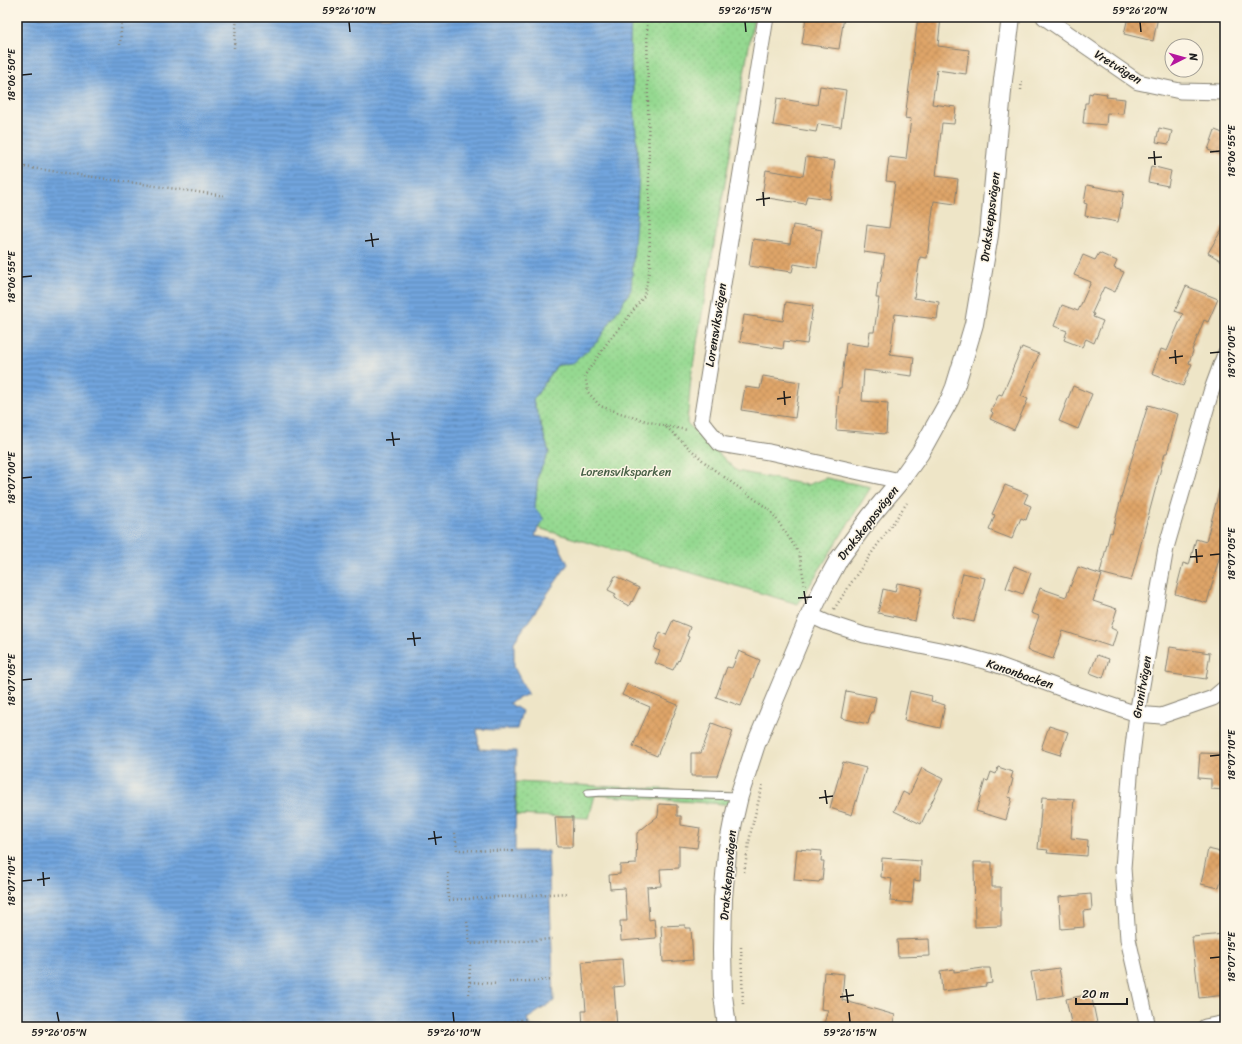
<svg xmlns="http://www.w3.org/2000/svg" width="1242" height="1044" font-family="Sriracha,sans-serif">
  <defs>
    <pattern id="park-dots" width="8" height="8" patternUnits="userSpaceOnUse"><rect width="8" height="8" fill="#95d991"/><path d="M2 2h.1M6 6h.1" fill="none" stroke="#80ba7c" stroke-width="1.8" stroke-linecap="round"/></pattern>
    <pattern id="water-rules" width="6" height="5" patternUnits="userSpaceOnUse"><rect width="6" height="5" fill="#71a4dd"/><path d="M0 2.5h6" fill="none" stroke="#5c85b2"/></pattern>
    <pattern id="building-cross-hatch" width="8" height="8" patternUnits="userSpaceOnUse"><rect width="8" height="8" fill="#dfa569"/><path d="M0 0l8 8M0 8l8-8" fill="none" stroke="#bf8d5a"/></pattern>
  </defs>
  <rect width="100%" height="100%" fill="#fcf5e5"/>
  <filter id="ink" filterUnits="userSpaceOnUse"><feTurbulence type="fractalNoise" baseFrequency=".025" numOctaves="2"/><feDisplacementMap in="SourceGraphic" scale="8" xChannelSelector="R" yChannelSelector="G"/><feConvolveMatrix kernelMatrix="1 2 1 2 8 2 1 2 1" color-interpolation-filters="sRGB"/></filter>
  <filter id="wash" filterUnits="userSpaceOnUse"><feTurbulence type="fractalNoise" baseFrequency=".012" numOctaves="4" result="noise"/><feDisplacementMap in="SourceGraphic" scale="16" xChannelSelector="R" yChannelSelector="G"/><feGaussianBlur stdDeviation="0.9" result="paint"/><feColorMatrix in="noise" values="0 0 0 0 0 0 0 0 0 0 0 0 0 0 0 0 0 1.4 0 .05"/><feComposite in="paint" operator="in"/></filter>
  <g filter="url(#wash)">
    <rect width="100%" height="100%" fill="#eee5c7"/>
    <path fill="url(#park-dots)" stroke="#587a56" d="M 631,17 L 754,17 L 691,377 L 687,423 L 737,471 L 807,485 L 826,478 L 871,487 L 798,604 L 538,528 L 535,508 L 538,475 L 549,452 L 533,400 L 557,365 L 572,364 L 630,43 Z
      M 516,782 L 741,793 L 737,805 L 595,795 L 589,818 L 516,815 Z"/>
    <path fill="url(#water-rules)" stroke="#46607c" d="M 17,17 L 631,17 L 630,43 L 639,176 L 631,290 L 597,342 L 572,364 L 557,365 L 533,400 L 549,452 L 538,475 L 535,508 L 544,519 L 538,528 L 535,536 L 556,540 L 568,564 L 514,642 L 514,667 L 528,694 L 509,703 L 522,711 L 517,729 L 495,730 L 477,729 L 479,749 L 516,751 L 515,851 L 548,851 L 554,1001 L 527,1019 L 530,1026 L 544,1027 L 17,1027 Z"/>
    <g id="blocks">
      <path fill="url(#building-cross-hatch)" d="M 806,17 L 844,17 L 839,49 L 802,44 Z
        M 918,17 L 941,17 L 938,46 L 969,50 L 966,74 L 937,70 L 932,104 L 956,107 L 954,124 L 942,123 L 936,176 L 958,179 L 955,204 L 934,201 L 927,258 L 920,257 L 914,298 L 939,302 L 937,319 L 895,314 L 890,354 L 914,357 L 912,376 L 864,370 L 862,401 L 888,403 L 886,434 L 836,430 L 839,388 L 841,388 L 846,343 L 868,346 L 870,332 L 874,332 L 879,298 L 876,298 L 878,283 L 880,283 L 885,255 L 864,252 L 867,225 L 889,228 L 895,182 L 886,181 L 889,157 L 906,159 L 911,119 L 905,118 Z
        M 1128,17 L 1158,17 L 1153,41 L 1124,34 Z
        M 820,86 L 846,90 L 841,127 L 818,124 L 816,132 L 773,125 L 777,98 L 817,105 Z
        M 1093,92 L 1107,94 L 1106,97 L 1125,99 L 1123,114 L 1107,113 L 1106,125 L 1083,123 L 1085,103 L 1088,103 L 1089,93 L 1092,94 Z
        M 1159,128 L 1172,131 L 1169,144 L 1156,142 Z
        M 1215,130 L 1225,134 L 1225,156 L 1208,150 Z
        M 806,157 L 835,161 L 830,199 L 807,196 L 805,204 L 762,197 L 766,170 L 803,176 Z
        M 1151,166 L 1171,171 L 1168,186 L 1148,182 Z
        M 1087,185 L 1124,192 L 1118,222 L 1085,216 L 1087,204 L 1084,203 Z
        M 1225,224 L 1225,263 L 1208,253 Z
        M 793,225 L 822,230 L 817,268 L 794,264 L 792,272 L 749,266 L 753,239 L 790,244 Z
        M 1099,253 L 1117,261 L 1114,268 L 1124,272 L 1115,292 L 1104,287 L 1092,313 L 1094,314 L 1093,317 L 1103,321 L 1094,343 L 1086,339 L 1082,347 L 1064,340 L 1067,331 L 1054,326 L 1062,305 L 1078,311 L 1091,282 L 1074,275 L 1083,255 L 1095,260 Z
        M 1186,286 L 1218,299 L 1208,322 L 1204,320 L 1192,350 L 1193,351 L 1189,363 L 1192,364 L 1183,386 L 1152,374 L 1161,349 L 1167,351 L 1183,314 L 1175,311 Z
        M 786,302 L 813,306 L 807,344 L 784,341 L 783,349 L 740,342 L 744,315 L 783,321 Z
        M 1022,347 L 1039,354 L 1021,396 L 1028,399 L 1014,430 L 990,419 L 993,413 L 991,411 L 999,394 L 1002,395 L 1013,370 L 1012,370 Z
        M 763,376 L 800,382 L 795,418 L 741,410 L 745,387 L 760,389 Z
        M 1073,386 L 1092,394 L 1078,429 L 1059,421 Z
        M 1148,405 L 1178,414 L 1167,453 L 1165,453 L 1131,581 L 1100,573 L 1110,532 L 1112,533 L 1129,468 Z
        M 1005,485 L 1028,494 L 1024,503 L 1031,506 L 1026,520 L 1021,518 L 1012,539 L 989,530 L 995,515 L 992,514 Z
        M 1220,487 L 1225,487 L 1225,537 L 1207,603 L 1175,594 L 1183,563 L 1189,565 L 1196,539 L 1206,542 Z
        M 1014,566 L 1031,573 L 1023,594 L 1006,588 Z
        M 1078,567 L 1102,575 L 1093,601 L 1117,609 L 1111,628 L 1117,631 L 1112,647 L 1063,631 L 1053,659 L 1027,650 L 1039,616 L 1031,613 L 1040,588 L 1066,597 Z
        M 963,573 L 985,578 L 974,622 L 952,617 Z
        M 615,576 L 639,588 L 632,602 L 631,601 L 629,606 L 614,598 L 616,594 L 608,590 Z
        M 897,583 L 922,588 L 915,621 L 878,613 L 883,589 L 895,592 Z
        M 673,620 L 690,627 L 687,636 L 689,637 L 679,661 L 678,660 L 673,670 L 655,663 L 660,651 L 654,649 L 660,632 L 666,635 Z
        M 1170,647 L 1210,653 L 1206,679 L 1166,673 Z
        M 739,651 L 760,660 L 753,678 L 752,678 L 741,706 L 716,697 L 727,667 L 732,668 Z
        M 1097,655 L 1109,659 L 1103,678 L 1090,673 Z
        M 627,684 L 678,705 L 657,756 L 633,746 L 650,707 L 622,695 Z
        M 846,691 L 876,697 L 873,712 L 871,712 L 868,724 L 841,718 Z
        M 910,691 L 932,696 L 931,701 L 945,705 L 940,728 L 904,720 Z
        M 712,723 L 733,731 L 717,776 L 691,776 L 691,753 L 701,753 Z
        M 1049,726 L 1068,732 L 1060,755 L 1041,749 Z
        M 1200,753 L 1225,754 L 1225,790 L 1211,789 L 1211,779 L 1198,778 Z
        M 843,762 L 866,768 L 852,815 L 830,808 Z
        M 998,767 L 1013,772 L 1011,778 L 1013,779 L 1008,797 L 1012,798 L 1006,820 L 976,811 L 985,780 L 988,781 L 991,772 L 996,774 Z
        M 922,768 L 943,779 L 921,824 L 894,811 L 903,792 L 909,795 Z
        M 1042,797 L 1074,799 L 1071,838 L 1088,840 L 1087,856 L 1047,853 L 1048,850 L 1038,849 Z
        M 659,804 L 677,805 L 677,816 L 681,816 L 681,825 L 700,828 L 697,848 L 679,846 L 679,868 L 660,869 L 661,886 L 647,887 L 649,920 L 654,919 L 656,938 L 621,941 L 620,921 L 627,921 L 625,888 L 610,889 L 609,875 L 620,874 L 620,865 L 636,864 L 637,833 L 658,816 Z
        M 555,817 L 573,817 L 572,847 L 557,847 Z
        M 797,849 L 822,851 L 821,861 L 824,861 L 822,881 L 820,880 L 819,882 L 794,880 Z
        M 1208,849 L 1225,853 L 1225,862 L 1219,888 L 1201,884 Z
        M 882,858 L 921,861 L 920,881 L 914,880 L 912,903 L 890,901 L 892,879 L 881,877 Z
        M 974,862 L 992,862 L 992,887 L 1001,887 L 1001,926 L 975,927 Z
        M 1091,894 L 1092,910 L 1083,911 L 1084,927 L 1061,929 L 1059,897 Z
        M 685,925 L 685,928 L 691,928 L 693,960 L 663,962 L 661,926 Z
        M 1224,934 L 1225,995 L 1199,998 L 1192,937 Z
        M 929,939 L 930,956 L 898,957 L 897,940 Z
        M 622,959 L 624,986 L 614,987 L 617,1027 L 583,1027 L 582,1011 L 586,1011 L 582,962 Z
        M 983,968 L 990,968 L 992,983 L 985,984 L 986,986 L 942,991 L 940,971 L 954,969 L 954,972 Z
        M 1059,968 L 1064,995 L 1036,1000 L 1031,972 Z
        M 824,972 L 844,974 L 842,1000 L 895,1015 L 892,1027 L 823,1027 L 828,1010 L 821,1009 Z
        M 1091,994 L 1097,1023 L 1091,1024 L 1092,1027 L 1072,1027 L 1066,999 Z"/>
    </g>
  </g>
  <g filter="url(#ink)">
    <use href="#blocks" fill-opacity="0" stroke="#858072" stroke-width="1"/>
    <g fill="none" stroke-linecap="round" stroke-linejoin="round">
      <defs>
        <path id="service" d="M 588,793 L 603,792 L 738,796"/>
        <path id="minor" d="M 766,17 L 701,421 L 720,444 L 769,452 L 900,481
          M 1044,17 L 1138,82 L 1180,91 L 1225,92
          M 810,615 L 825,622 L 864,635 L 955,653 L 995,664 L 1068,691 L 1137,714 L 1161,716 L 1213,698 L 1225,688
          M 1148,1027 L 1128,939 L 1123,868 L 1131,763 L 1137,714 L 1166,548 L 1211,392 L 1225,354
          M 1205,1027 L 1225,1023"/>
        <path id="tertiary" d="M 727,1027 L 723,995 L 722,950 L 723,898 L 727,853 L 733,822 L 739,796 L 756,744 L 810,615 L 823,588 L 839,559 L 870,517 L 900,481 L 920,453 L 950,399 L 955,387 L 966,351 L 974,324 L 989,235 L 1003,80 L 1011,17"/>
      </defs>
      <use href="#service" stroke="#858072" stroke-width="9"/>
      <use href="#minor" stroke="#858072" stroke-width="17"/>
      <use href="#tertiary" stroke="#858072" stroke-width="20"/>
      <path stroke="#858072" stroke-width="2.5" stroke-dasharray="1 3" stroke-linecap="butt" d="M 647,17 L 650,267 L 644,296 L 623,324 L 610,339 L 585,375 L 588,392 L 600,406 L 635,418 L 665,426 L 709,466 L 771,511 L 799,553 L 805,586
        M 120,45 L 122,17
        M 234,48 L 237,17
        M 1021,90 L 1022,79
        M 17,166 L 225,196
        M 665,426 L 687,430
        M 834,609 L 857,574 L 907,503
        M 455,833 L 457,850 L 515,851
        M 744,872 L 751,831 L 763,783
        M 448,873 L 448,900 L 568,893
        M 467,922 L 470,944 L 552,939
        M 741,947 L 743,1004
        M 470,982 L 497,984
        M 509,982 L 553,980
        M 469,994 L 470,964
        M 481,1027 L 527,1019"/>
      <use href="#service" stroke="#fff" stroke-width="7"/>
      <use href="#minor" stroke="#fff" stroke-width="15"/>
      <use href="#tertiary" stroke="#fff" stroke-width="18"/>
    </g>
  </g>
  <path fill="none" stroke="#1c1c1c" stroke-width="1.5" d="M 349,22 L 350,32M 745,22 L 746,32M 1140,22 L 1141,32M 22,75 L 32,74M 1154,151 L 1155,165M 1210,152 L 1220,151M 1148,158 L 1162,157M 763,192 L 764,206M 756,200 L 770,198M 371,233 L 373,247M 365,241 L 379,239M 22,277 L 32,276M 1175,350 L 1176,364M 1210,353 L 1220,352M 1169,358 L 1183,356M 784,391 L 785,405M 777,399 L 791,397M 392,432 L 394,446M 386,440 L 400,439M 22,478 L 32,477M 1196,549 L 1197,563M 1210,555 L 1220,554M 1190,557 L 1203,556M 804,591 L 806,604M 798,598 L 812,597M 413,632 L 415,646M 407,639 L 421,638M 22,680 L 32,679M 1210,756 L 1220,755M 825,790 L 827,804M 819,798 L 833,796M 434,831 L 436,845M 428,839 L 442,837M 43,872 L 44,886M 37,880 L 50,878M 22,881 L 32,880M 1210,958 L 1220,957M 846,989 L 848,1003M 840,997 L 854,995M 57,1012 L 59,1022M 453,1012 L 454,1022M 849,1012 L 850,1022"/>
  <g text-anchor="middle" stroke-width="3" stroke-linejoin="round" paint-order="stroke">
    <g font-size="12" fill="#1c1c1c" stroke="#fcf5e5">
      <text transform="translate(1118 67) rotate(32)" y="4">Vretvägen</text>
      <text transform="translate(990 217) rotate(-83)" y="4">Drakskeppsvägen</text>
      <text transform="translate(716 325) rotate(-81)" y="4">Lorensviksvägen</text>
      <text transform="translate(868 523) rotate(-52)" y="4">Drakskeppsvägen</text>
      <text transform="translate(1020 674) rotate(19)" y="4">Kanonbacken</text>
      <text transform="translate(1142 687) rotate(-80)" y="4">Granitvägen</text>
      <text transform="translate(728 875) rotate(-85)" y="4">Drakskeppsvägen</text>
    </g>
    <g font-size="12" fill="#465e45" stroke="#fcf5e5">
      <text x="626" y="476">Lorensviksparken</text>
    </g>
  </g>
  <rect width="1242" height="1044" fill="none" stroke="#fcf5e5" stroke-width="44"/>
  <g transform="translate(1184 58) rotate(84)"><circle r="19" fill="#fcf5e5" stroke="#a29e95"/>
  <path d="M0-3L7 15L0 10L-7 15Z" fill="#b5179e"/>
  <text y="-6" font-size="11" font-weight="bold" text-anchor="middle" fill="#1c1c1c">N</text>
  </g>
  <path d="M1076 998v6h51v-6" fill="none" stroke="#1c1c1c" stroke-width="2"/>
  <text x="1082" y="998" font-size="12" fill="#1c1c1c" stroke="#fcf5e5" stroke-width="3" paint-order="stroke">20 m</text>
  <rect x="22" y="22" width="1198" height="1000" fill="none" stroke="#1c1c1c" stroke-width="1.5"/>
  <g font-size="10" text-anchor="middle" fill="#1c1c1c">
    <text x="349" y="14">59°26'10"N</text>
    <text x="745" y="14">59°26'15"N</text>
    <text x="1140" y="14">59°26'20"N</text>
    <text transform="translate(11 75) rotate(-90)" y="4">18°06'50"E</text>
    <text transform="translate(1231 151) rotate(-90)" y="4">18°06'55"E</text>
    <text transform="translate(11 277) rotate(-90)" y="4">18°06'55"E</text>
    <text transform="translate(1231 352) rotate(-90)" y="4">18°07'00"E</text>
    <text transform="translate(11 478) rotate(-90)" y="4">18°07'00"E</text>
    <text transform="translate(1231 554) rotate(-90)" y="4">18°07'05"E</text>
    <text transform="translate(11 680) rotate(-90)" y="4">18°07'05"E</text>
    <text transform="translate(1231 755) rotate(-90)" y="4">18°07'10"E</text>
    <text transform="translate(11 881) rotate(-90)" y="4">18°07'10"E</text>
    <text transform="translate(1231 957) rotate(-90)" y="4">18°07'15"E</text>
    <text x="59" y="1036">59°26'05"N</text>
    <text x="454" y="1036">59°26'10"N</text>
    <text x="850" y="1036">59°26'15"N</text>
  </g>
</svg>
